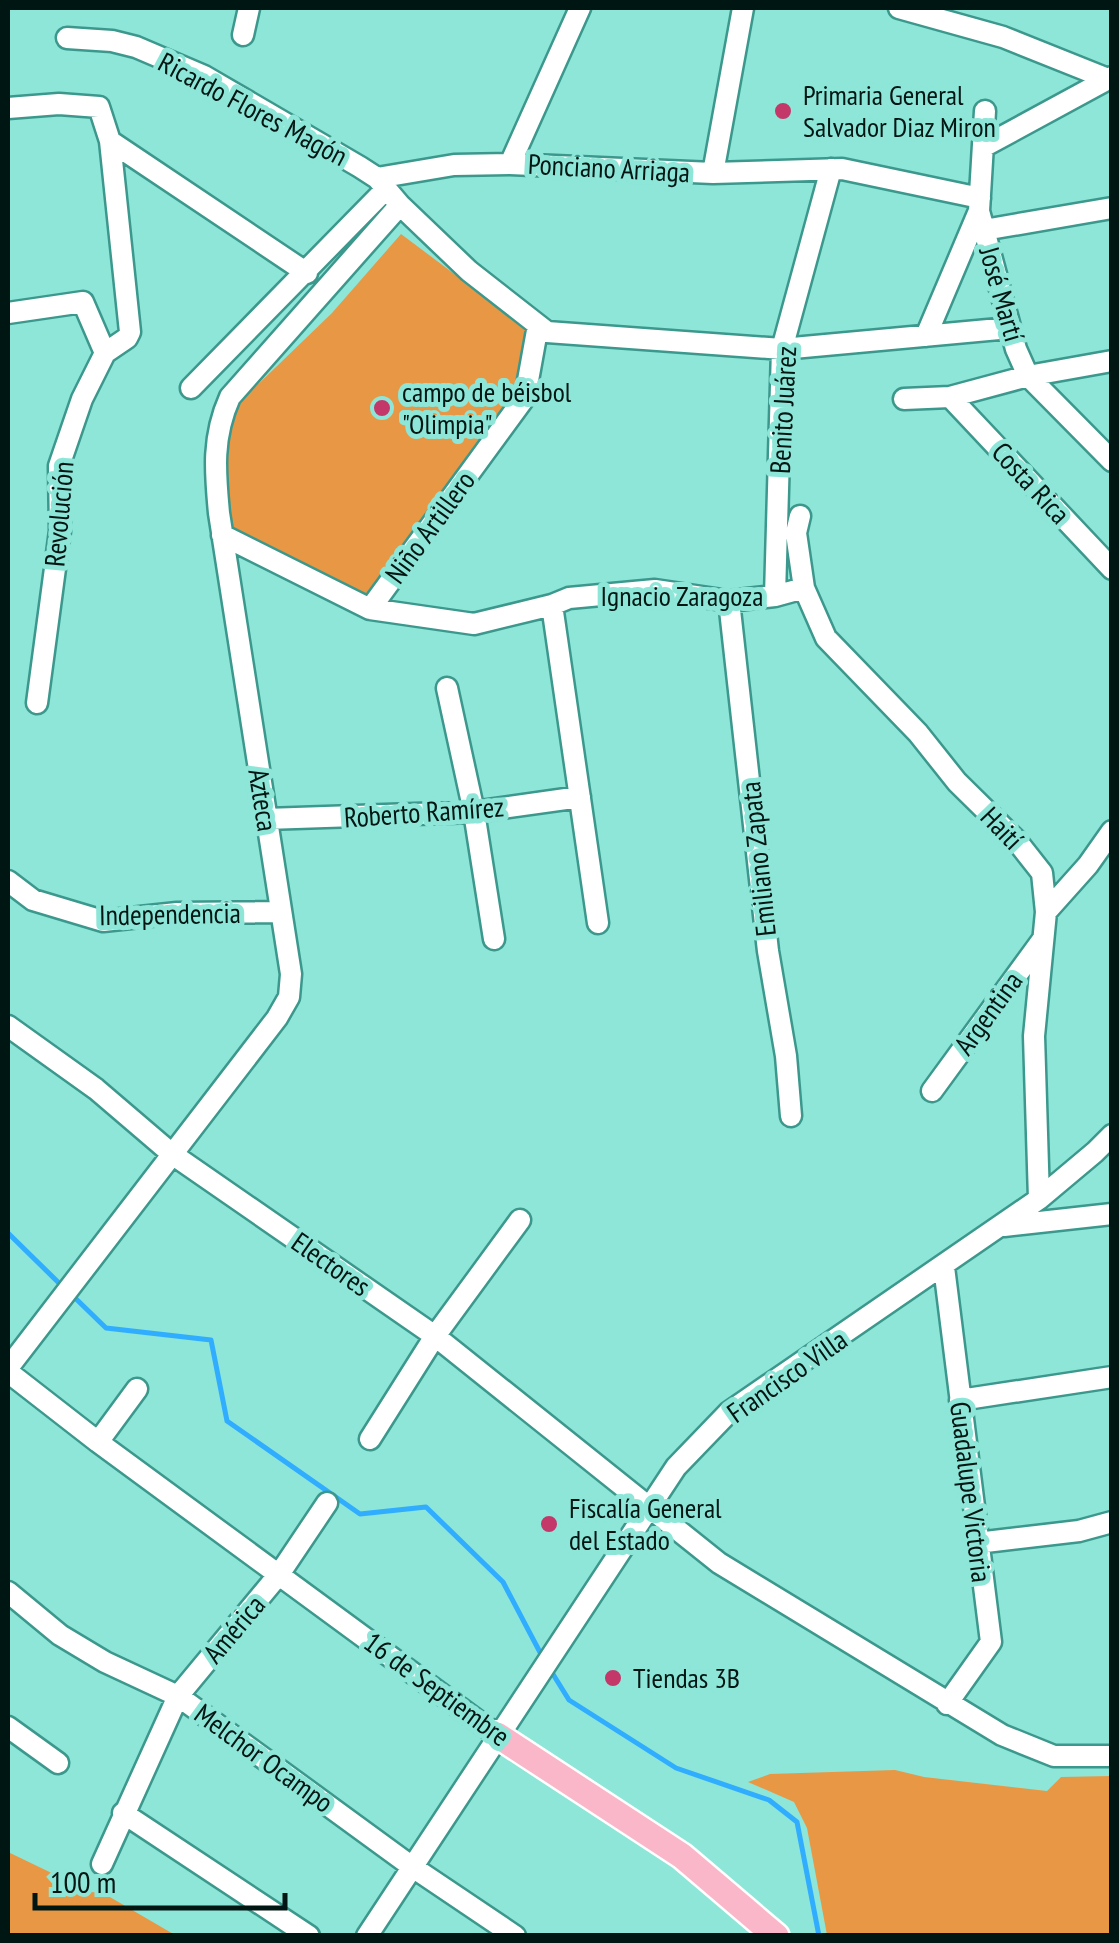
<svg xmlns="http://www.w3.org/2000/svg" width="1119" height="1943" font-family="'PT Sans Narrow',sans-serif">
  <rect width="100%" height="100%" fill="#8de6d8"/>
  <path fill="#e89744" d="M 401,234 L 529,330 L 525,418 L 371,598 L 225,531 L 224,430 L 244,398 L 332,313 Z
    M 895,1770 L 924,1777 L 1047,1791 L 1061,1777 L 1111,1776 L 1111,1935 L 827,1935 L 807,1828 L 794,1802 L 748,1782 L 770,1774 Z
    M 8,1852 L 91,1892 L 103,1893 L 175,1935 L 8,1935 Z"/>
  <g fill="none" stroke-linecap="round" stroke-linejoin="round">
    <path stroke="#30adff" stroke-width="5" d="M 8,1233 L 63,1287
      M 71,1294 L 106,1328 L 211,1340 L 227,1421 L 360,1514 L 426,1507 L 503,1582 L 543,1658
      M 551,1671 L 569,1700 L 676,1768 L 769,1800 L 797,1822 L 819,1936"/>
    <defs>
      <path id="minor" d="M 899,8 L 1003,37 L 1108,79
        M 243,35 L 249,8
        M 67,38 L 112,41 L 136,47 L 204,76 L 360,167 L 377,178 L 400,205 L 469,271 L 547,332 L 782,349 L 1010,328
        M 8,108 L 59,104 L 99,107 L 110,141 L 130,332 L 127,338 L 105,353 L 82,399 L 59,466 L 60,531 L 37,703
        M 110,141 L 307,273
        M 983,147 L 1112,77
        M 510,164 L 580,8
        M 713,173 L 743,8
        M 377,178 L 454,165 L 510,164 L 713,173 L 842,169 L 980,198
        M 979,211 L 1016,349 L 1028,376 L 1112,461
        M 984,230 L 1112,208
        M 8,313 L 83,302 L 105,353
        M 926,336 L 979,211 L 985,111
        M 191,388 L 386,189
        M 950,397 L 1112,569
        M 904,399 L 950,397 L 1028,376 L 1112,361
        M 800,516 L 796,533 L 804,588 L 826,638 L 918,733 L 957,782 L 1016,840 L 1042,873 L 1046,912 L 1034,1036 L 1039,1199
        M 222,535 L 370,609 L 474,624 L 552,605 L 569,598 L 655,590 L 729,601 L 775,596 L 804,588
        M 775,596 L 782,349 L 831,169
        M 729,601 L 768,951 L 786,1056 L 791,1116
        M 552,605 L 598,923
        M 370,609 L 525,397 L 538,325
        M 447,688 L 474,812 L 494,939
        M 266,819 L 474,812 L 580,797
        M 8,881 L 33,900 L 103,921 L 177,913 L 280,912
        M 1046,912 L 1088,865 L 1112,831
        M 8,1026 L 96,1089 L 172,1154 L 435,1336 L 719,1563 L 1002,1735 L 1054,1756 L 1112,1756
        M 932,1091 L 1043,939
        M 1004,1226 L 1112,1214
        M 944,1267 L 991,1642 L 947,1704
        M 8,1368 L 277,1018 L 289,997 L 291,974 L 219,513 C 215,471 212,437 230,397 L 400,205
        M 8,1372 L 98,1442 L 497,1735
        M 960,1400 L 1112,1377
        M 370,1439 L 435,1336 L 520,1220
        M 98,1442 L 137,1389
        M 977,1543 L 1079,1531 L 1112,1522
        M 8,1592 L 60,1635 L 105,1662 L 178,1696 L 411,1866 L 515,1936
        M 8,1727 L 58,1763
        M 123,1813 L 309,1936
        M 102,1864 L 178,1696 L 280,1573 L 327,1503
        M 367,1936 L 676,1467 L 729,1412 L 1039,1199 L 1095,1152 L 1112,1135"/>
      <path id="major" d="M 497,1735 L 682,1856 L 776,1936"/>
    </defs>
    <use href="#minor" stroke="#3c988c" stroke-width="25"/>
    <use href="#major" stroke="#fff" stroke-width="30"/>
    <use href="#minor" stroke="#fff" stroke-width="20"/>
    <use href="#major" stroke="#fab7ca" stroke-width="25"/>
  </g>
  <g fill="#c33769" stroke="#8de6d8" stroke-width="4">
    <circle cx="783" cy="111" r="10"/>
    <circle cx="382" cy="408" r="10"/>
    <circle cx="549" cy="1524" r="10"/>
    <circle cx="613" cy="1678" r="10"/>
  </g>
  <g text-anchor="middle" stroke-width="10" stroke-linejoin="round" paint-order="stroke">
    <g font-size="28" fill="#001613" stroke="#8de6d8" text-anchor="start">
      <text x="803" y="105">Primaria General<tspan x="803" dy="32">Salvador Diaz Miron</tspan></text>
      <text x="402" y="402">campo de béisbol<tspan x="402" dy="32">"Olimpia"</tspan></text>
      <text x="569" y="1518">Fiscalía General<tspan x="569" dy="32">del Estado</tspan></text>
      <text x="633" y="1688">Tiendas 3B</text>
    </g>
    <g font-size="28" fill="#001613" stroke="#8de6d8">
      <text transform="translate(253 109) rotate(28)" y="10">Ricardo Flores Magón</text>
      <text transform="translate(609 168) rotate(3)" y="10">Ponciano Arriaga</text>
      <text transform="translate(1002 294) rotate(74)" y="10">José Martí</text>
      <text transform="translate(783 410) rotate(-87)" y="10">Benito Juárez</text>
      <text transform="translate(1031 483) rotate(47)" y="10">Costa Rica</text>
      <text transform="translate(59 514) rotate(-85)" y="10">Revolución</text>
      <text transform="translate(430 527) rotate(-54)" y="10">Niño Artillero</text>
      <text x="682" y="606">Ignacio Zaragoza</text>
      <text transform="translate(263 800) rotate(81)" y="10">Azteca</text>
      <text transform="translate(424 812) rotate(-4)" y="10">Roberto Ramírez</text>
      <text transform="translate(1002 828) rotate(46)" y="10">Haití</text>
      <text transform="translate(758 859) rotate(-96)" y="10">Emiliano Zapata</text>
      <text transform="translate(170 914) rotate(-1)" y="10">Independencia</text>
      <text transform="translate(988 1013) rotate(-54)" y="10">Argentina</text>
      <text transform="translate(331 1264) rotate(35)" y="10">Electores</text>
      <text transform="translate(787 1376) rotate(-35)" y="10">Francisco Villa</text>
      <text transform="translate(971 1492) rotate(83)" y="10">Guadalupe Victoria</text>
      <text transform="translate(234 1629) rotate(-50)" y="10">América</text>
      <text transform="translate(437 1689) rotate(36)" y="10">16 de Septiembre</text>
      <text transform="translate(264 1758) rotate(36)" y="10">Melchor Ocampo</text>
    </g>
  </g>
  <rect width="1119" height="1943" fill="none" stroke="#001613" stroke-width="20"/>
  <path d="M35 1893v15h250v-15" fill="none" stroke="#001613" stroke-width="5"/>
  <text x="50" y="1893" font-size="30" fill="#001613" stroke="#8de6d8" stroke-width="8" paint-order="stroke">100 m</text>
</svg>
